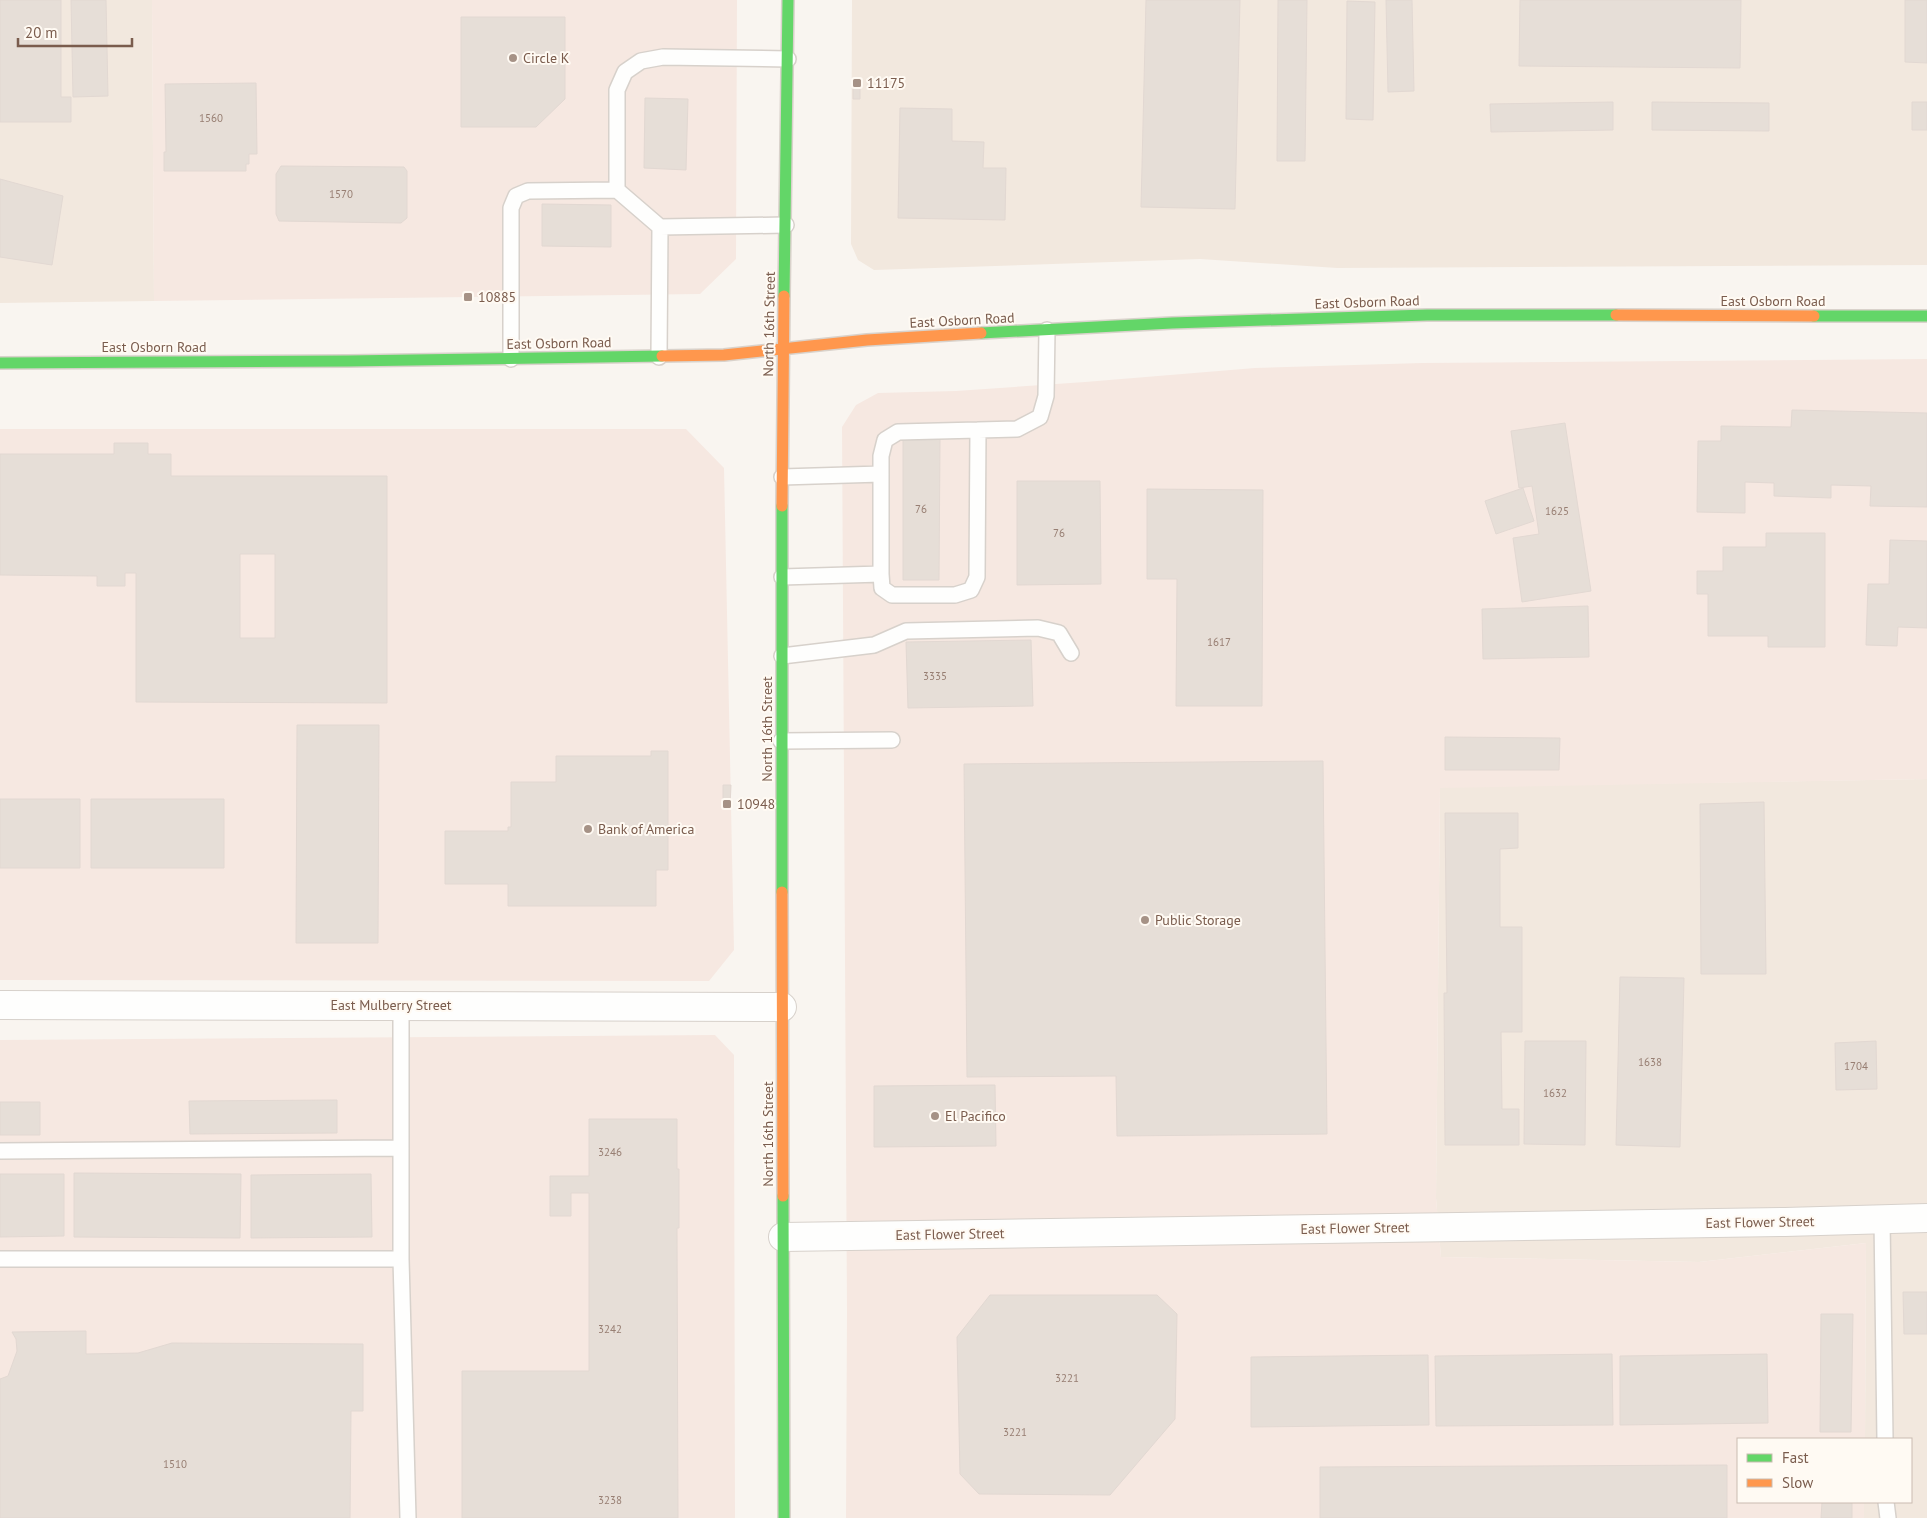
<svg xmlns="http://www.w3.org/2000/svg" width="1927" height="1518" font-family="'PT Sans',sans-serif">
  <rect width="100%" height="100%" fill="#f9f5f0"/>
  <path fill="#f2e8de" d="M 0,0 L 152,0 L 154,301 L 0,303 Z
    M 852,0 L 1927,0 L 1927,265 L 1337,268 L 1200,259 L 874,270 L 858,260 L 851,244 Z
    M 1927,779 L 1927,1518 L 1864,1518 L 1864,1502 L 1911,1502 L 1911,1439 L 1865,1439 L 1866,1243 L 1699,1262 L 1441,1257 L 1436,1198 L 1440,787 Z"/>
  <path fill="#f6e8e1" d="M 152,0 L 737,0 L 736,259 L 700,294 L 154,301 Z
    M 1927,359 L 1927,779 L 1440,788 L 1436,1198 L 1441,1257 L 1699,1262 L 1866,1243 L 1865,1439 L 1738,1439 L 1738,1502 L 1864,1502 L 1864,1518 L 846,1518 L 847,1312 L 842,427 L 856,405 L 878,393 L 956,391 L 1085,382 L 1255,368 L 1422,363 Z
    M 0,429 L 686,429 L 724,468 L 734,950 L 709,981 L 0,980 Z
    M 715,1035 L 734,1055 L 735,1518 L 0,1518 L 0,1040 Z"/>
  <path fill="#e6ded7" stroke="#e2d8d2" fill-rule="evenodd" d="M 0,0 L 61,0 L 61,97 L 71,97 L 71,122 L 0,122 Z
    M 71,0 L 106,0 L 108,96 L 73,97 Z
    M 1146,0 L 1240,0 L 1235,209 L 1141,207 Z
    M 1278,0 L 1307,0 L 1305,161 L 1277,161 Z
    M 1386,0 L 1412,0 L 1414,91 L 1388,92 Z
    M 1520,0 L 1741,0 L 1740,68 L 1519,66 Z
    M 1905,0 L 1927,0 L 1927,63 L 1905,62 Z
    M 1347,1 L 1375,2 L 1373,120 L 1346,119 Z
    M 461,17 L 565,17 L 565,99 L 536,127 L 461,127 Z
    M 853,79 L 860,79 L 860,99 L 853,99 Z
    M 256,83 L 257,154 L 249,154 L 249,164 L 246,164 L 246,171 L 164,171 L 164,152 L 166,152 L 165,84 Z
    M 645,98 L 688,99 L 686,170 L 644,168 Z
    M 1613,102 L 1613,130 L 1491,132 L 1490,104 Z
    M 1652,102 L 1769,103 L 1769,131 L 1652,130 Z
    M 1912,102 L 1927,102 L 1927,130 L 1912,130 Z
    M 900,108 L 952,109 L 952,141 L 984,142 L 983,168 L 1006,168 L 1005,220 L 898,218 Z
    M 281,166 L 404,167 L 407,171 L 407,218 L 401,223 L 279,221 L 276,214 L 276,174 Z
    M 0,179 L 63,196 L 52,265 L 0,257 Z
    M 542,204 L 611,205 L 611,247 L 542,246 Z
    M 1792,410 L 1927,413 L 1927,507 L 1870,506 L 1871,486 L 1831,485 L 1831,498 L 1774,496 L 1774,483 L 1745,482 L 1745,513 L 1697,512 L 1698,441 L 1721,441 L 1721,426 L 1791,427 Z
    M 1565,423 L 1591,591 L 1522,602 L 1513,538 L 1539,534 L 1532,486 L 1519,488 L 1511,431 Z
    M 903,439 L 940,439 L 939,580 L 903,580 Z
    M 114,443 L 148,443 L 148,454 L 171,454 L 171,476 L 387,476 L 387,703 L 136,702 L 136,573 L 125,573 L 125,586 L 97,586 L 97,576 L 0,575 L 0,454 L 114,454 ZM 240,554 L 275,554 L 275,638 L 240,638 Z
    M 1017,481 L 1100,481 L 1101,584 L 1017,585 Z
    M 1523,488 L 1534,521 L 1496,534 L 1485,501 Z
    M 1147,489 L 1263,490 L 1262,706 L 1176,706 L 1177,579 L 1147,579 Z
    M 1766,533 L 1825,533 L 1825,647 L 1768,647 L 1768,636 L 1708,636 L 1708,594 L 1697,594 L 1697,571 L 1723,571 L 1723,547 L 1766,547 Z
    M 1890,540 L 1927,541 L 1927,628 L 1898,627 L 1897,646 L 1866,645 L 1868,584 L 1889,584 Z
    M 1588,606 L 1589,657 L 1483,659 L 1482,609 Z
    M 1031,640 L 1033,706 L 908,708 L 906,642 Z
    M 297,725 L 379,725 L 378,943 L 296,943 Z
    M 1445,737 L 1560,738 L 1559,770 L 1445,770 Z
    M 651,751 L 668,751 L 668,870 L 656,870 L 656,906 L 508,906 L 508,884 L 445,884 L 445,831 L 508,831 L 508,827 L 511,827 L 511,782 L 556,782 L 556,756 L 651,756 Z
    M 1323,761 L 1327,1134 L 1117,1136 L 1116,1076 L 967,1077 L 964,764 Z
    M 723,785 L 731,785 L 730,806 L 723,806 Z
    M 0,799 L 80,799 L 80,868 L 0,868 Z
    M 91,799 L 224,799 L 224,868 L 91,868 Z
    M 1764,802 L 1766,974 L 1701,974 L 1700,804 Z
    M 1445,813 L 1518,813 L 1518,848 L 1500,849 L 1500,927 L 1522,927 L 1522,1032 L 1501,1032 L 1502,1109 L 1519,1109 L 1519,1145 L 1445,1145 L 1444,993 L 1447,993 Z
    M 1620,977 L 1684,978 L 1680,1147 L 1616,1145 Z
    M 1525,1041 L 1586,1041 L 1585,1145 L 1524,1144 Z
    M 1876,1041 L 1877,1089 L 1836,1090 L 1835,1043 Z
    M 995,1085 L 996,1146 L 874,1147 L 874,1086 Z
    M 337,1100 L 337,1133 L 190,1134 L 189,1101 Z
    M 0,1102 L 40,1102 L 40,1135 L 0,1135 Z
    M 589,1119 L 677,1119 L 677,1169 L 679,1169 L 679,1228 L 677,1228 L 678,1518 L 462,1518 L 462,1371 L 589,1371 L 589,1193 L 571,1193 L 571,1216 L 550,1216 L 550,1176 L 589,1176 Z
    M 74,1173 L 241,1174 L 240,1238 L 74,1237 Z
    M 0,1174 L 64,1174 L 64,1236 L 0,1237 Z
    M 371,1174 L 372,1237 L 251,1238 L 251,1175 Z
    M 1903,1292 L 1927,1292 L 1927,1334 L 1904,1334 Z
    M 990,1295 L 1157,1295 L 1177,1314 L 1175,1419 L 1110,1495 L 979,1494 L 960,1474 L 957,1337 Z
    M 1821,1314 L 1853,1314 L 1851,1432 L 1820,1432 Z
    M 86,1331 L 86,1354 L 138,1353 L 172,1343 L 363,1344 L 363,1411 L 351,1411 L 350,1518 L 0,1518 L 0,1379 L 8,1376 L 17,1351 L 16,1339 L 12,1332 Z
    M 1612,1354 L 1613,1425 L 1436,1426 L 1435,1356 Z
    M 1767,1354 L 1768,1423 L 1620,1425 L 1620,1356 Z
    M 1428,1355 L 1429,1425 L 1251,1427 L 1251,1357 Z
    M 1727,1465 L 1727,1518 L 1320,1518 L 1320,1467 Z
    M 1822,1502 L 1852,1502 L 1852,1518 L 1821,1518 Z"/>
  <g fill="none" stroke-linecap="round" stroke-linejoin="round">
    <defs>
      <path id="lane" d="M 617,190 L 617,90 L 625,72 L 641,61 L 663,57 L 788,59
        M 660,227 L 786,225
        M 511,359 L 511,208 L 516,196 L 528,191 L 617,190 L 660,227 L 659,357
        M 978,430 L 898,432 L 885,440 L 881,456 L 881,574 L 882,588 L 892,595 L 955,595 L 971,590 L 977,577 L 978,430 L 1017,429 L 1040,417 L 1046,396 L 1047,330
        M 782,477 L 881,474
        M 782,577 L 881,574
        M 782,656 L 874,645 L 906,631 L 1038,628 L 1059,633 L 1071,653
        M 781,741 L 892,740
        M 401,1005 L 401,1259 L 408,1518
        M 0,1151 L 401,1148
        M 1882,1219 L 1885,1439
        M 0,1259 L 401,1259
        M 1886,1502 L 1888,1518"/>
      <path id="street" d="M 0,1005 L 782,1007
        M 783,1237 L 1785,1222 L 1927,1218"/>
      <path id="fast" d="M 784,296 L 788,0
        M 1814,316 L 1927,316
        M 981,333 L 1172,323 L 1427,315 L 1616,315
        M 0,363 L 348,361 L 662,356
        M 782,892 L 782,506
        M 783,1196 L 784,1518"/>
      <path id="slow" d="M 1616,315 L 1814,316
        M 662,356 L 724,355 L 867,340 L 981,333
        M 782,506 L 784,296
        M 782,892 L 783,1196"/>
    </defs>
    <use href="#lane" stroke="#d7d1cb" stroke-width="18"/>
    <use href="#street" stroke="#d7d1cb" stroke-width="30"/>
    <use href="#fast" stroke="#d9d2cb" stroke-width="14"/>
    <use href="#slow" stroke="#d9d2cb" stroke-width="14"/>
    <use href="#lane" stroke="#fefefd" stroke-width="15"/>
    <use href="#street" stroke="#fefefd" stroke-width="28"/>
    <use href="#fast" stroke="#63d668" stroke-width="11"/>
    <use href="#slow" stroke="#ff974d" stroke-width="11"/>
  </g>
  <g fill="#a69286" stroke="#fffaf3" stroke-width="2">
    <circle cx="513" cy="58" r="5"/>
    <rect x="852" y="78" width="10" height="10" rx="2.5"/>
    <rect x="463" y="292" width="10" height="10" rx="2.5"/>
    <rect x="722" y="799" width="10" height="10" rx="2.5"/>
    <circle cx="588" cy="829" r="5"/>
    <circle cx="1145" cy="920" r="5"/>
    <circle cx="935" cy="1116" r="5"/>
  </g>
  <g text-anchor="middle" stroke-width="4" stroke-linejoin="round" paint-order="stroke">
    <g font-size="11" fill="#977e72">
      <text x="211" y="122">1560</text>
      <text x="341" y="198">1570</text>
      <text x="921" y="513">76</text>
      <text x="1557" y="515">1625</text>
      <text x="1059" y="537">76</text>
      <text x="1219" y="646">1617</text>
      <text x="935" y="680">3335</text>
      <text x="1650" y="1066">1638</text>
      <text x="1856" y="1070">1704</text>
      <text x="1555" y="1097">1632</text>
      <text x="610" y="1156">3246</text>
      <text x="610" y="1333">3242</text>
      <text x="1067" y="1382">3221</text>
      <text x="1015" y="1436">3221</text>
      <text x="175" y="1468">1510</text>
      <text x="610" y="1504">3238</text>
    </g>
    <g font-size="14" fill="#7a5c4d" stroke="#fffaf3" text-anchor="start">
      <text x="523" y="63">Circle K</text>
      <text x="867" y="88">11175</text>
      <text x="478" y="302">10885</text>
      <text x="737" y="809">10948</text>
      <text x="598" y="834">Bank of America</text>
      <text x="1155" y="925">Public Storage</text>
      <text x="945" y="1121">El Pacifico</text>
    </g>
    <g font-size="14" fill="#7a5c4d" stroke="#fffaf3">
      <text x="1773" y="306">East Osborn Road</text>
      <text transform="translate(1367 302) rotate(-2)" y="5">East Osborn Road</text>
      <text transform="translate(962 320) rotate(-3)" y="5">East Osborn Road</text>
      <text transform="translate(769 324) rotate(-89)" y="5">North 16th Street</text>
      <text transform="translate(559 343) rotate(-1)" y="5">East Osborn Road</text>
      <text x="154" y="352">East Osborn Road</text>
      <text transform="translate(767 729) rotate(-90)" y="5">North 16th Street</text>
      <text x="391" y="1010">East Mulberry Street</text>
      <text transform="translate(768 1134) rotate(-90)" y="5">North 16th Street</text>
      <text transform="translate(1760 1222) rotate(-1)" y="5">East Flower Street</text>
      <text transform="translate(1355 1228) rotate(-1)" y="5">East Flower Street</text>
      <text transform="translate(950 1234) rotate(-1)" y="5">East Flower Street</text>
    </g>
  </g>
  <rect x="1737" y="1438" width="175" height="65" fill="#fffaf3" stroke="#cabbb1"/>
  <rect x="1747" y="1454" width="25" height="8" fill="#63d668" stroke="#cabbb1"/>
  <text x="1782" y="1463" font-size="15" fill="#7a5c4d">Fast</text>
  <rect x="1747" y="1479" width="25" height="8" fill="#ff974d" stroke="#cabbb1"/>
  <text x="1782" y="1488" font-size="15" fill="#7a5c4d">Slow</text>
  <path d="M18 38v8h114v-8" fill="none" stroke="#7a5c4d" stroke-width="2.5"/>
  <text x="25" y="38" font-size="15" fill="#7a5c4d" stroke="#fffaf3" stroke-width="4" paint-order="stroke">20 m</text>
</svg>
